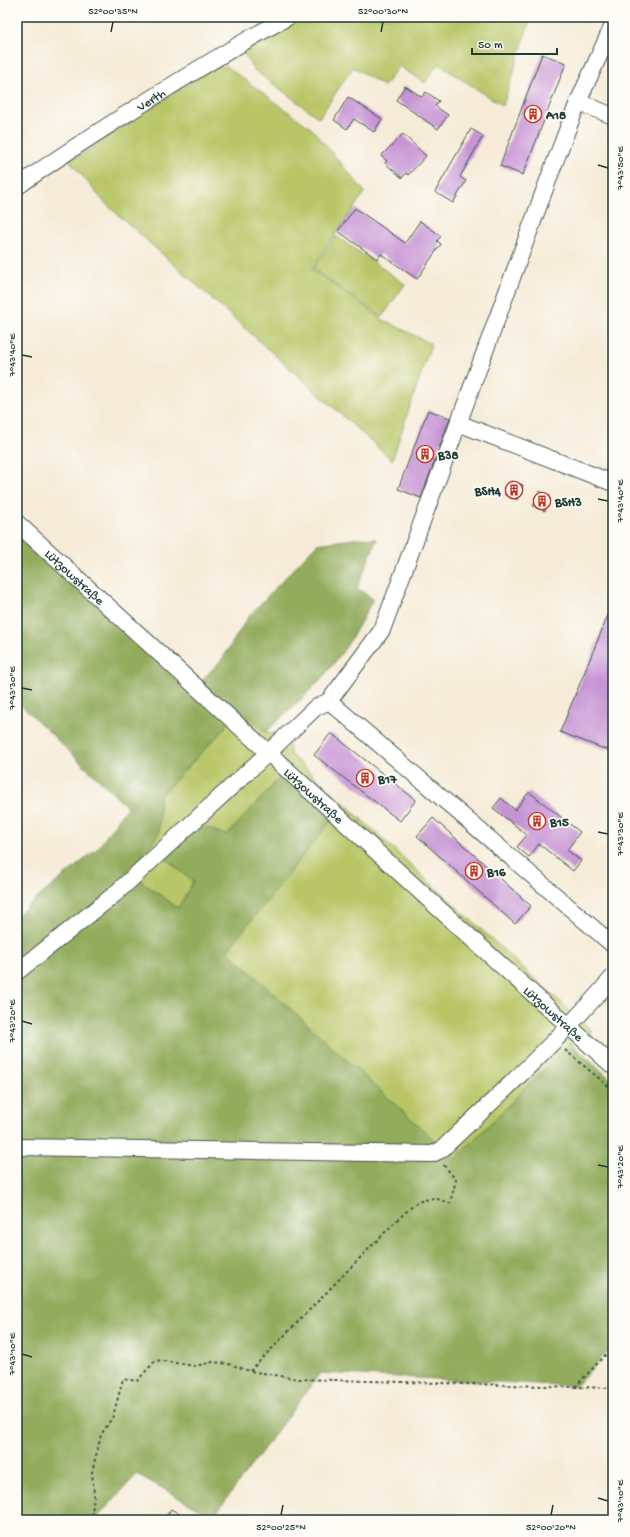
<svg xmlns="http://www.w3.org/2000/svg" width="630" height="1537" font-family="'Gochi Hand',sans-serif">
  <rect width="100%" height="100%" fill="#fdfcf7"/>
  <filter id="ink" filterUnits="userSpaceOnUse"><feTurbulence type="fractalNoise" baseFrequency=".025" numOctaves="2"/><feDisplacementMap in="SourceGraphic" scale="8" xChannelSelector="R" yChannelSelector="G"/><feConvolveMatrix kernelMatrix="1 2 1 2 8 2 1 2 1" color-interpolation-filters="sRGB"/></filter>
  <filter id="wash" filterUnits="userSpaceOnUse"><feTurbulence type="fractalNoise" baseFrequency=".012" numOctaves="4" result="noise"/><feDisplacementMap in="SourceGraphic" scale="16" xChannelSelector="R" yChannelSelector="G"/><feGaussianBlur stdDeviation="0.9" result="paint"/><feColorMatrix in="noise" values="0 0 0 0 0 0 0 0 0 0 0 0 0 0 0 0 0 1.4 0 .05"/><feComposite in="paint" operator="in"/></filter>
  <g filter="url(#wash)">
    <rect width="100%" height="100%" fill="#f6ebd7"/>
    <path fill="#b9c668" stroke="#6c824e" d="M 303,17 L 533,17 L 527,29 L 503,106 L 438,64 L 425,83 L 399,66 L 384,86 L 353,67 L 319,118 L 253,69 L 242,50 Z
      M 226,66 L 312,129 L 365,192 L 311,269 L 382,319 L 431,344 L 392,460 L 105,203 L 69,160 L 82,154 L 212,68 Z
      M 336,236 L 405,284 L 382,317 L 313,269 Z
      M 232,711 L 241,711 L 266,732 L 277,734 L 290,745 L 290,754 L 592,1031 L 570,1043 L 455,1159 L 226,950 L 334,817 L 284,773 L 227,836 L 166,859 L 193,882 L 178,908 L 130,873 L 159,833 L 159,797 L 224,729 Z"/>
    <path fill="#92ab5c" stroke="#587448" d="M 17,534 L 193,690 L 223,658 L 248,617 L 317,544 L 360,538 L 377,539 L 357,588 L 373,599 C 361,622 348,647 331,667 C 312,691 288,711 266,732 L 241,711 L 232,711 L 224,729 L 159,797 L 159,833 L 130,873 L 178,908 L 193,882 L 166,858 L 201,826 L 227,835 L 284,773 L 334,817 L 227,951 L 455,1159 L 570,1043 L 613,1081 L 613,1346 L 576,1386 L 320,1373 L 213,1517 L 137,1474 L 95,1520 L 17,1520 L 17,915 L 98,848 L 127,807 L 17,701 Z"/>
    <g id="blocks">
      <path fill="#c693d4" d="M 542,54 L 566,63 L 523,175 L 500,166 Z
        M 405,86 L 422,97 L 426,92 L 439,101 L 435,106 L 448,115 L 438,129 L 396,100 Z
        M 348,97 L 382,119 L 374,132 L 354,119 L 347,129 L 334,120 Z
        M 471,129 L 483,136 L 460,177 L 466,181 L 453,203 L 435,192 Z
        M 403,134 L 426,156 L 408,175 L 406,173 L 402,178 L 385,163 L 387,161 L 381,156 Z
        M 355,208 L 405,243 L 420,221 L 441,236 L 437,241 L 441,244 L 417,279 L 381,254 L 377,259 L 338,231 Z
        M 428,410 L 450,418 L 421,498 L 398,489 Z
        M 511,481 L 523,485 L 517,500 L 505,495 Z
        M 539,491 L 550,496 L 545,511 L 533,506 Z
        M 613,603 L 613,736 L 607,750 L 560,732 Z
        M 331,733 L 416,800 L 400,821 L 314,755 Z
        M 529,792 L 580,832 L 567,850 L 581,861 L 573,871 L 539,844 L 529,857 L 517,847 L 527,835 L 493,808 L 501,798 L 515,810 Z
        M 433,818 L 531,906 L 515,924 L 417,836 Z
        M 171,1509 L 189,1520 L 164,1520 Z"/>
    </g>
  </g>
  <g filter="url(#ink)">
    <use href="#blocks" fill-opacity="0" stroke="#3f574c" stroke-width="1"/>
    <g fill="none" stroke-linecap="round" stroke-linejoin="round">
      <defs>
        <g id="minor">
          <path d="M 578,102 L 613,116"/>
          <path id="s1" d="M 17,187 C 59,156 103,129 147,101 C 193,72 240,43 288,17"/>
          <path d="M 458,423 L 613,483"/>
          <path id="s2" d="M 17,523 L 471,938 L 613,1066"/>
          <path d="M 329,701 L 613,945"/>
          <path d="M 17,972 L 115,894 L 268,753 L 315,708 L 329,701 L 382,630 L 553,167 L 578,102 L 613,25"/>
          <path d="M 17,1147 L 432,1154 L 441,1150 C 500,1094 560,1039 613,977"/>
        </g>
      </defs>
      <use href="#minor" stroke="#3f574c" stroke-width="18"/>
      <path stroke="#3f574c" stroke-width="2" stroke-dasharray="3 3" stroke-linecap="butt" d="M 565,1050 L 613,1090
        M 250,1371 L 395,1222 L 417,1202 L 434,1198 L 450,1203 L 456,1180 L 443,1164
        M 575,1387 L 613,1347
        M 88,1520 L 92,1514 L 94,1495 L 92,1472 L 101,1435 L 113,1416 L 123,1379 L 137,1381 L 156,1360 L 195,1366 L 213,1362 L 229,1364 L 250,1371 L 299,1379 L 613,1388"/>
      <use href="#minor" stroke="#fff" stroke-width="16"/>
    </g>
  </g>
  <path fill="none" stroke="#1f3d34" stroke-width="1.5" d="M 111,32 L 113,22M 381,32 L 383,22M 598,165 L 608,168M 22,355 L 32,357M 598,499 L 608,501M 22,688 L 32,690M 598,832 L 608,834M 22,1021 L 32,1024M 598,1165 L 608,1167M 22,1354 L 32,1357M 598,1498 L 608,1501M 281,1515 L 283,1505M 551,1515 L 553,1505"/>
  <defs>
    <symbol id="building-ring" viewBox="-11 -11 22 22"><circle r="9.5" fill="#fdfcf7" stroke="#c8321e" stroke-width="1.5"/><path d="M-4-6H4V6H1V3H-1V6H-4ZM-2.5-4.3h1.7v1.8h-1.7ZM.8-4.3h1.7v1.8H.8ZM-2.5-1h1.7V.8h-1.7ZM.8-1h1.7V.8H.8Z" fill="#c8321e"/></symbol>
  </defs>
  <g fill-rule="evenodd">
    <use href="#building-ring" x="523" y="104" width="20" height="20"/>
    <use href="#building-ring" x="415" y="444" width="20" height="20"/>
    <use href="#building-ring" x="504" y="480" width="20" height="20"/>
    <use href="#building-ring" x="532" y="491" width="20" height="20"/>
    <use href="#building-ring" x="355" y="768" width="20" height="20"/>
    <use href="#building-ring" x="527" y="811" width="20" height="20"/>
    <use href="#building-ring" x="464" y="861" width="20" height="20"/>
  </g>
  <g text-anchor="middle" stroke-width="3.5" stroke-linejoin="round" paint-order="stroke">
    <g font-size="13" fill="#1f3d34" stroke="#fdfcf7">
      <text dy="5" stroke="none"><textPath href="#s1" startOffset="160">Verth</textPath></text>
      <text dy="5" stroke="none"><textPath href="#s2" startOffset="79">Lützowstraße</textPath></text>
      <text dy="5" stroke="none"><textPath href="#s2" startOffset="403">Lützowstraße</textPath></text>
      <text dy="5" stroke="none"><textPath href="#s2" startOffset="727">Lützowstraße</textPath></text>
    </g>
    <g font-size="13" font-weight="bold" fill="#1f3d34" stroke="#fdfcf7" text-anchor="start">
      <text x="546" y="119">A18</text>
      <text x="438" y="459">B38</text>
      <text x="501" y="495" text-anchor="end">BSH4</text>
      <text x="555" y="506">BSH3</text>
      <text x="378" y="783">B17</text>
      <text x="550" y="826">B15</text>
      <text x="487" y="876">B16</text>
    </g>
  </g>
  <rect width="630" height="1537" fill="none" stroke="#fdfcf7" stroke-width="44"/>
  <path d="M472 48v6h85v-6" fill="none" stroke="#1f3d34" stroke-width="2"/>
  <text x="478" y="48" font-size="12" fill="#1f3d34" stroke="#fdfcf7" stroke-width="3" paint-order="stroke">50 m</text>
  <rect x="22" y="22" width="586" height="1493" fill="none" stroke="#1f3d34" stroke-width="1.5"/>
  <g font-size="10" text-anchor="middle" fill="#1f3d34">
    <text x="113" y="14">52°00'35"N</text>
    <text x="383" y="14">52°00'30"N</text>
    <text transform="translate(619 168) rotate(-90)" y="4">7°43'50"E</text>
    <text transform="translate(11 355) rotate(-90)" y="4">7°43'40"E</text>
    <text transform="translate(619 501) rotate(-90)" y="4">7°43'40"E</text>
    <text transform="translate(11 688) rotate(-90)" y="4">7°43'30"E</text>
    <text transform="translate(619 834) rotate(-90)" y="4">7°43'30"E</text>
    <text transform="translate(11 1021) rotate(-90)" y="4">7°43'20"E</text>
    <text transform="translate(619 1167) rotate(-90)" y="4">7°43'20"E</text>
    <text transform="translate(11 1354) rotate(-90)" y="4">7°43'10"E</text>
    <text transform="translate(619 1501) rotate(-90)" y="4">7°43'10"E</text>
    <text x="281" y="1530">52°00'25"N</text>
    <text x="551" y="1530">52°00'20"N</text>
  </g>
</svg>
